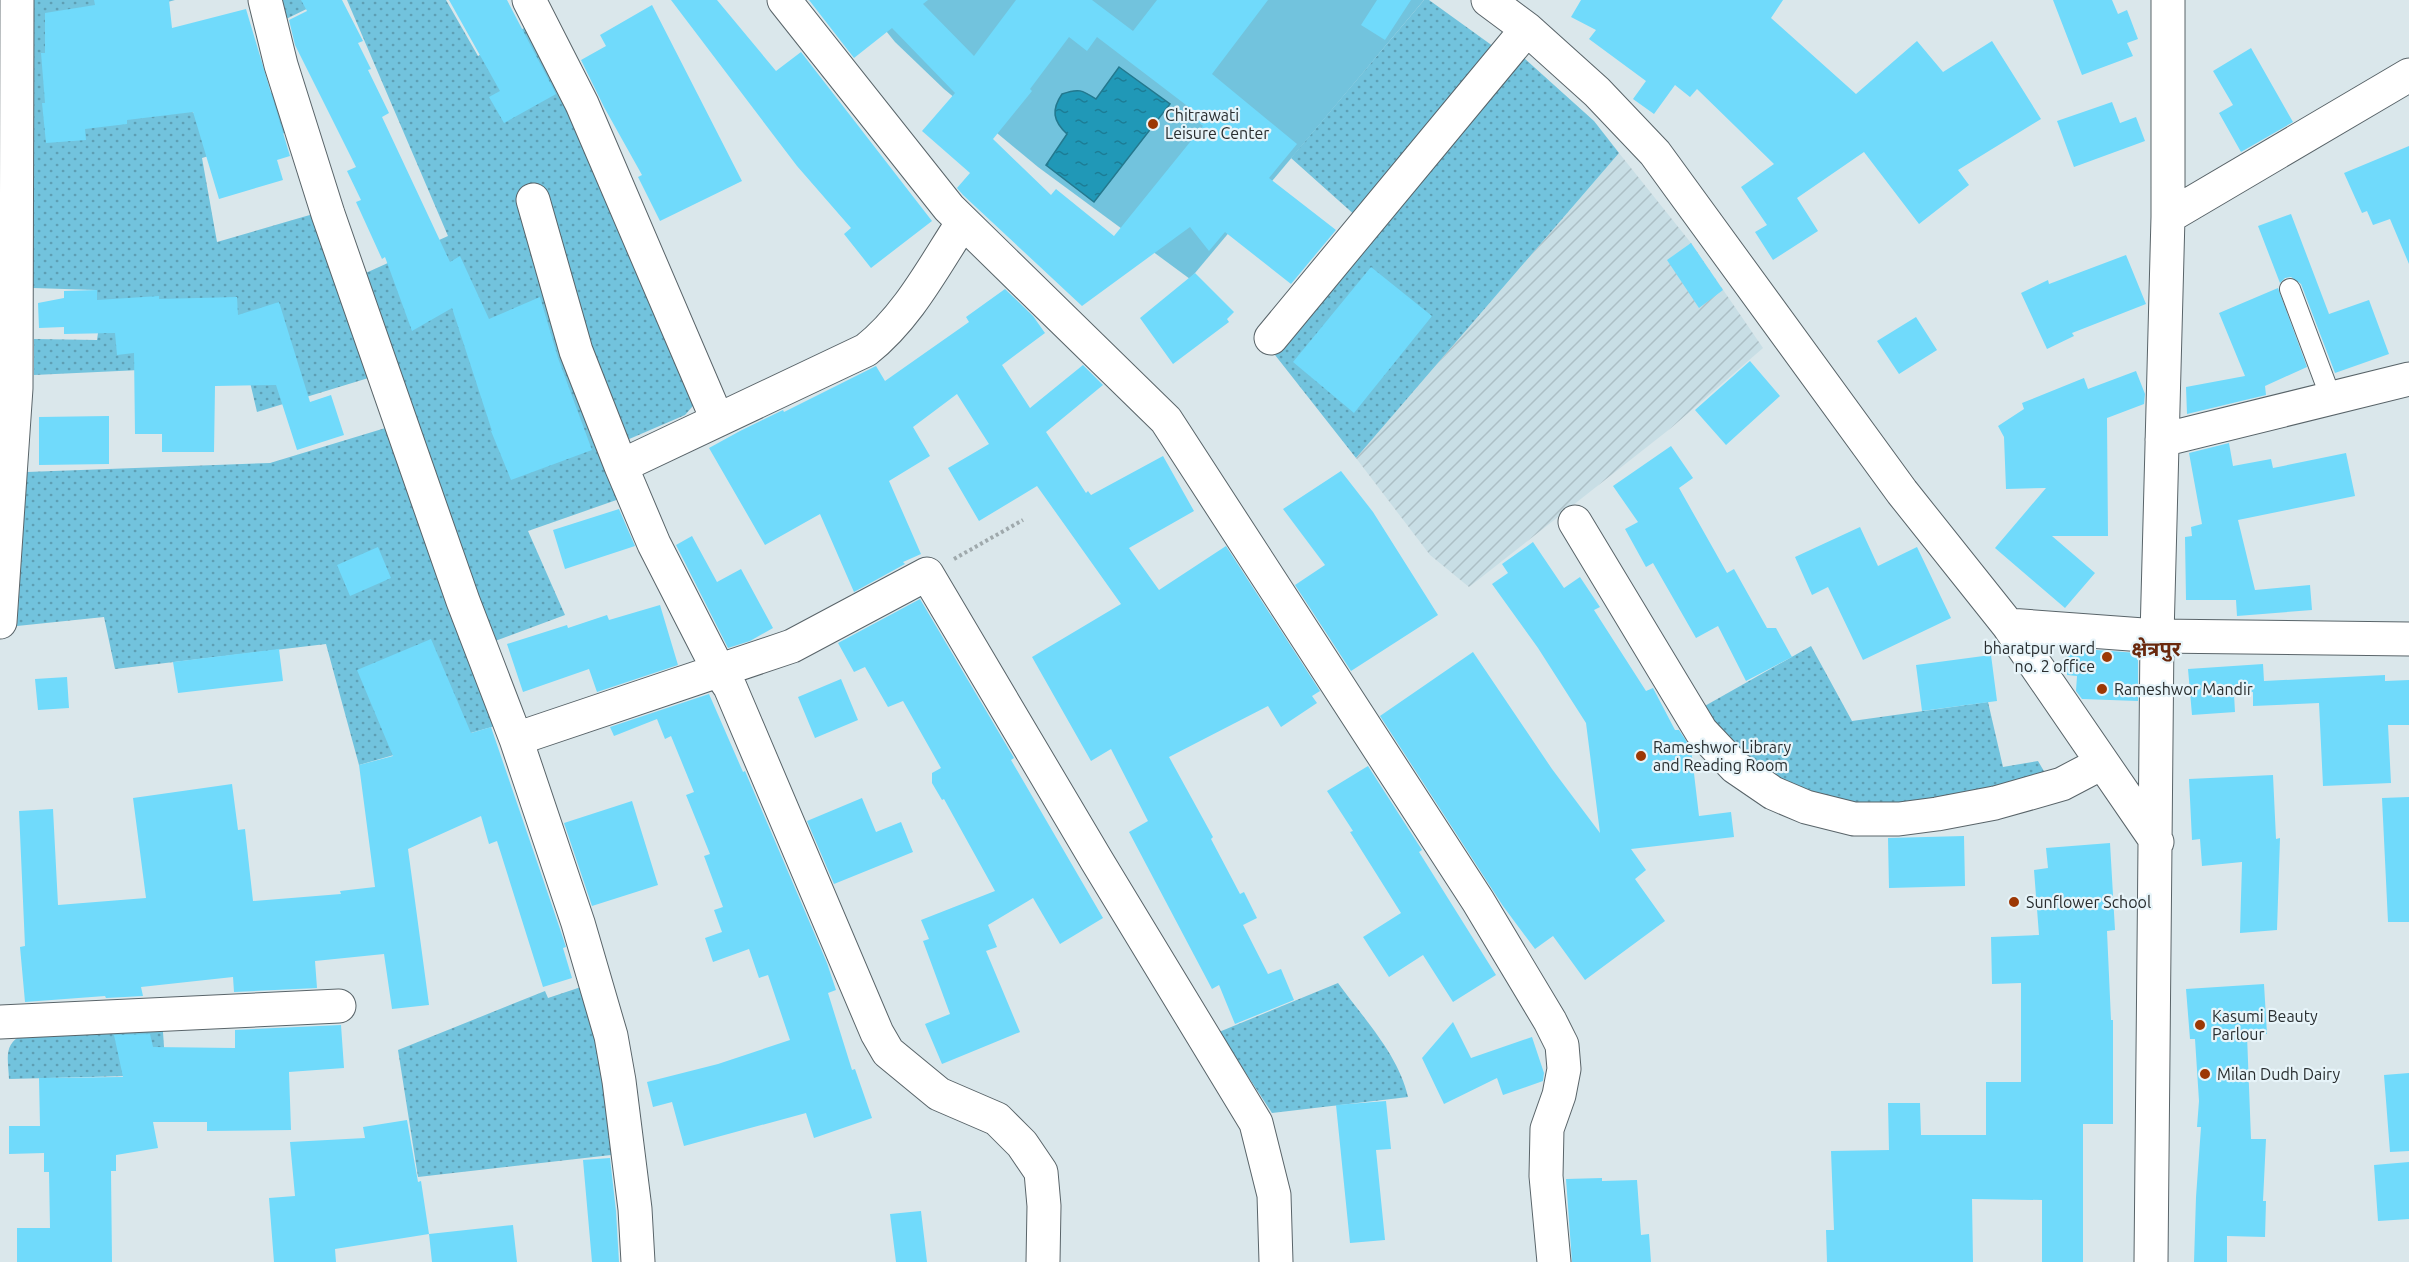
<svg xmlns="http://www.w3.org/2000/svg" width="2409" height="1262" font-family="Ubuntu,'Noto Sans Devanagari',sans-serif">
  <defs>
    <pattern id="industrial-furrows" width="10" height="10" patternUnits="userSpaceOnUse" patternTransform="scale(1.5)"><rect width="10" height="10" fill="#c8dee5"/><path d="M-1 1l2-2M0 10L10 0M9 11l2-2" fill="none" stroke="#acbfc5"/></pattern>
    <pattern id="grass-dots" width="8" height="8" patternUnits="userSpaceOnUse" patternTransform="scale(1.5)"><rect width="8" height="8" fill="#72c3dd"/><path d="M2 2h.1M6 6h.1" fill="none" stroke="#5e9fb4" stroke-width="1.8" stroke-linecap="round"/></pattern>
    <pattern id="water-ripples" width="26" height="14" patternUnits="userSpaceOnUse" patternTransform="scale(1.5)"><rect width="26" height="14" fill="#2098b7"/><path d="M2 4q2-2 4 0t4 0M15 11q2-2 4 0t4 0" fill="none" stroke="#1c7c95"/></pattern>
  </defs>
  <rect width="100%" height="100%" fill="#dae7eb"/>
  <path fill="url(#industrial-furrows)" d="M 1619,153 L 1691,243 L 1763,348 L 1671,428 L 1469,587 L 1430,555 L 1356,458 Z"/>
  <path fill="url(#grass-dots)" d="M 34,0 L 175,0 L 164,3 L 193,113 L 274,92 L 288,132 L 202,158 L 217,242 L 320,212 L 375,376 L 257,412 L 246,365 L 34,375 L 34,339 L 97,340 L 98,333 L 96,290 L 33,288 Z
    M 276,0 L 325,0 L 282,21 Z
    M 347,0 L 446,0 L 478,56 L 529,25 L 699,399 L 685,415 L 606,449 L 625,497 L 528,531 L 565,615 L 487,644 L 359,276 L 448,236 Z
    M 1424,0 L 1429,0 L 1497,49 L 1357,217 L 1291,158 Z
    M 1524,58 L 1594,121 L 1619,153 L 1356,458 L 1275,355 Z
    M 392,426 L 495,726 L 359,765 L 326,644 L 115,669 L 104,617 L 17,626 L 27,472 L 270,463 Z
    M 1811,646 L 1852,721 L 1988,702 L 2003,767 L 2038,761 L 2048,778 L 1912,811 L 1836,801 L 1775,779 L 1733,748 L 1703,707 Z
    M 1338,983 C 1363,1018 1399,1055 1408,1097 L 1272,1113 L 1219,1032 Z
    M 587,985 L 620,1154 L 418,1177 L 398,1050 L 545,991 L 548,998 Z
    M 162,1018 L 166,1075 L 9,1079 C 8,1057 3,1044 24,1034 Z"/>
  <path fill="#72c3dd" d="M 861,0 L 1424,0 L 1190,279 L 1038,167 L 944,89 L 895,42 Z"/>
  <path fill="url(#water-ripples)" stroke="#23788e" stroke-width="1.5" d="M 1119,67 L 1170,104 L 1094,202 L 1046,165 L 1067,134 C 1053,121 1051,110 1062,94 C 1079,88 1082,90 1096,99 Z"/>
  <path fill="#70dafb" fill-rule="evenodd" d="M 94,0 L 169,0 L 172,28 L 246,9 L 290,156 L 277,160 L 283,180 L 219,199 L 193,112 L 127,120 L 127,124 L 85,129 L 86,140 L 46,143 L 42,103 L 45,103 L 41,53 L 45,53 L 45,13 L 95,5 Z
    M 301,0 L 342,0 L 363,41 L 358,43 L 371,69 L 368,70 L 389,113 L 382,117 L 450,262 L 460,256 L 489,319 L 540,297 L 558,358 L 592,450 L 511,480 L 491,431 L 492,431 L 452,308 L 412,331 L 385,257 L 382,259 L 356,202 L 361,200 L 347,171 L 356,167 L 295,45 L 289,20 L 307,11 Z
    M 449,0 L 507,0 L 556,94 L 504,123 L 489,97 L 500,91 Z
    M 671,0 L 717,0 L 776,71 L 801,52 L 932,221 L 871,268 L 844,234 L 851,228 L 797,166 Z
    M 809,0 L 928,0 L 923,4 L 974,56 L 1016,0 L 1092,0 L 1133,31 L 1157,0 L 1268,0 L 1212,74 L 1297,144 L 1269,178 L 1336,230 L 1291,284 L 1225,232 L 1209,251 L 1190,227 L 1082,306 L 963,195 L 957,188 L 970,173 L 922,131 L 955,93 L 892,28 L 854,58 ZM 1069,37 L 1087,51 L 1097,37 L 1190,108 L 1186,112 L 1203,126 L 1114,236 L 1056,189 L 1051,195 L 993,139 L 1032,91 L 1030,89 Z
    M 1377,0 L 1411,0 L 1385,40 L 1361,25 Z
    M 1581,0 L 1783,0 L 1771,18 L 1856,94 L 1917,41 L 1943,72 L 1992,41 L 2041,119 L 1958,170 L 1969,185 L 1919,224 L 1864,152 L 1797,198 L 1818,231 L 1773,260 L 1755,232 L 1767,225 L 1741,187 L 1774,164 L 1697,89 L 1690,97 L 1675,85 L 1654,114 L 1633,99 L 1646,81 L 1589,39 L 1596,30 L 1571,17 Z
    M 2053,0 L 2112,0 L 2118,14 L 2127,10 L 2138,39 L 2127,43 L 2133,56 L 2082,75 Z
    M 652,5 L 742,181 L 660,221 L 638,177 L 642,175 L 604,107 L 581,60 L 606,46 L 600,35 Z
    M 2251,48 L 2293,122 L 2241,152 L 2219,113 L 2233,105 L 2213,71 Z
    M 2112,102 L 2120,123 L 2136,117 L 2145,141 L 2074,167 L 2057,121 Z
    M 2409,146 L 2409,264 L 2390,219 L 2373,225 L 2367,211 L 2362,213 L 2344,173 Z
    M 2291,214 L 2329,314 L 2369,300 L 2389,354 L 2335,373 L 2301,284 L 2291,277 L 2285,278 L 2280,283 L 2258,226 Z
    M 1691,243 L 1723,290 L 1699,308 L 1667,260 Z
    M 2126,255 L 2146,304 L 2072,333 L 2074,336 L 2047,349 L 2021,293 L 2048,280 L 2049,284 Z
    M 1371,267 L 1432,316 L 1354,413 L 1293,362 Z
    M 1195,273 L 1234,312 L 1227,319 L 1229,322 L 1173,364 L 1140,318 Z
    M 2278,288 L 2307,367 L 2265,386 L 2266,395 L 2187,414 L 2186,387 L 2245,376 L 2219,313 Z
    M 1005,289 L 1033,316 L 1045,333 L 1002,365 L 1030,408 L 1083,365 L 1103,385 L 1046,432 L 1086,493 L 1088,491 L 1091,495 L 1163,456 L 1194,511 L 1129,548 L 1159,590 L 1226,546 L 1320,691 L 1312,696 L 1317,703 L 1281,727 L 1268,706 L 1169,757 L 1213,837 L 1211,839 L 1240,894 L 1244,892 L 1257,918 L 1243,925 L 1268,974 L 1281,969 L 1294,1000 L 1235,1024 L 1219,985 L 1212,989 L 1129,832 L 1148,821 L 1111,749 L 1091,761 L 1032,657 L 1121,604 L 1037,486 L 979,521 L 948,468 L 989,444 L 957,394 L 913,427 L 930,456 L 889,481 L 921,554 L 903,562 L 905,564 L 854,592 L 820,514 L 765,545 L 709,448 L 740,431 L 783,410 L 784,412 L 876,366 L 885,381 L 969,322 L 966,317 Z
    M 97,290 L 97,300 L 159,296 L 159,299 L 237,297 L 238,315 L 279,302 L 310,402 L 331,395 L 344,435 L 297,450 L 276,385 L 215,386 L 214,452 L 162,452 L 162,434 L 135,434 L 134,353 L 117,355 L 115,333 L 64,334 L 64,327 L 39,328 L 38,303 L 64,298 L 64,291 Z
    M 1916,317 L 1937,350 L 1899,374 L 1877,341 Z
    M 1750,361 L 1780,396 L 1726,445 L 1695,410 Z
    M 2136,371 L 2145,394 L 2144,404 L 2107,418 L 2108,536 L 2052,536 L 2095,573 L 2065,608 L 1995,548 L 2046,488 L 2006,489 L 2004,437 L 1998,426 L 2024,409 L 2022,403 L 2084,378 L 2088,389 Z
    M 109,416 L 109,464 L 39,465 L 39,417 Z
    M 2229,443 L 2233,466 L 2271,459 L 2273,468 L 2346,453 L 2355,496 L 2238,520 L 2255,590 L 2310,585 L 2312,610 L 2237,616 L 2236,600 L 2186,600 L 2185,537 L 2192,536 L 2191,527 L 2202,524 L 2189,453 Z
    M 1671,446 L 1693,478 L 1679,488 L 1727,573 L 1734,569 L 1767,628 L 1776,628 L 1792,657 L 1746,681 L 1718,626 L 1696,638 L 1653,563 L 1646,567 L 1625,529 L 1638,522 L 1613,486 Z
    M 1341,471 L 1373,512 L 1438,615 L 1351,671 L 1295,585 L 1325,565 L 1283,509 Z
    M 619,509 L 635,546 L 565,569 L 553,530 Z
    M 1860,527 L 1878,566 L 1917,547 L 1951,618 L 1863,660 L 1828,587 L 1812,595 L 1795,557 Z
    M 692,536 L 717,582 L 741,569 L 773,628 L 750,641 L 728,648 L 676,545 Z
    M 1533,542 L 1564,588 L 1580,577 L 1600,607 L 1594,610 L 1646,691 L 1653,688 L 1675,730 L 1679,730 L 1691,748 L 1699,816 L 1731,812 L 1734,837 L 1631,849 L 1646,870 L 1635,879 L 1665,921 L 1585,980 L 1553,936 L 1535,949 L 1503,906 L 1380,716 L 1473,652 L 1552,769 L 1600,833 L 1586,723 L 1538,648 L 1492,584 L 1508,573 L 1502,564 Z
    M 378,547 L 391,578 L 350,596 L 337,565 Z
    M 920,599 L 1014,758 L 1011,760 L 1103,918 L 1060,944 L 1033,898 L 988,925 L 997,947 L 986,951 L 1020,1032 L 942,1064 L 925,1024 L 950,1014 L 923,941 L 929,939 L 921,920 L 995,891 L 944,799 L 942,800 L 932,783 L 932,773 L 941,768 L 903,701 L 888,707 L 865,667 L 854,672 L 838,643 Z
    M 660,605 L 678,665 L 597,692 L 589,669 L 523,692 L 507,644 L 567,625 L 568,628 L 607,615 L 609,620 Z
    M 431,639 L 471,733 L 491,727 L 560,929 L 566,947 L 563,948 L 572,978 L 543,987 L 497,841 L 489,844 L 481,816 L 408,849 L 429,1005 L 392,1009 L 384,954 L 315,961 L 317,988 L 234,992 L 233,977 L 141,987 L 143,996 L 106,998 L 105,996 L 25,1002 L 20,947 L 25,946 L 19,811 L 53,809 L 58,905 L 146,898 L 133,798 L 232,784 L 238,830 L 245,829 L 253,901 L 341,894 L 340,891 L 375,887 L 359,765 L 393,756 L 357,670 Z
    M 2068,648 L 2138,653 L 2138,701 L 2082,699 L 2076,691 L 2077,676 L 2067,675 Z
    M 279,649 L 283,681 L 178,693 L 173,662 Z
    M 1991,655 L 1997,701 L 1922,711 L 1916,665 Z
    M 2263,664 L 2264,681 L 2385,675 L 2385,681 L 2409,680 L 2409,725 L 2388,725 L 2391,783 L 2323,786 L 2319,703 L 2253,706 L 2253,692 L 2234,694 L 2235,712 L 2192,715 L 2188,669 Z
    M 67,677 L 69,708 L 38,710 L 35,679 Z
    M 841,679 L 858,720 L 815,738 L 798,697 Z
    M 709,694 L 743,772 L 745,771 L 827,963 L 836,990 L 828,993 L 852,1070 L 855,1069 L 872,1118 L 814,1138 L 806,1113 L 684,1146 L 672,1102 L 653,1107 L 647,1082 L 718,1064 L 790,1040 L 768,975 L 759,978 L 749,949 L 713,962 L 705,938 L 722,932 L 714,910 L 723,907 L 704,856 L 710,854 L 686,795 L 694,792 L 671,736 L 665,739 L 657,719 L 614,736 L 610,727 Z
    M 1368,766 L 1422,850 L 1419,852 L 1496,975 L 1453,1002 L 1423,955 L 1389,977 L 1363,937 L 1401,913 L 1350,832 L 1353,831 L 1327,791 Z
    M 2273,775 L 2276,839 L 2280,838 L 2277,930 L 2240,933 L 2242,862 L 2202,866 L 2200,839 L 2192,840 L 2189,779 Z
    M 2409,797 L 2409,922 L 2388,922 L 2382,798 Z
    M 862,798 L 876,832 L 901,822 L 913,852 L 834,884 L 807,821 Z
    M 632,801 L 658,885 L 592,906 L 564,823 Z
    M 1964,836 L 1965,886 L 1889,888 L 1888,838 Z
    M 2110,843 L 2115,930 L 2107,931 L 2111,1020 L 2113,1020 L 2113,1124 L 2083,1124 L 2083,1262 L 2042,1262 L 2042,1200 L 1972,1199 L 1973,1262 L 1827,1262 L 1826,1230 L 1834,1230 L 1831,1151 L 1889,1150 L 1888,1103 L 1920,1103 L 1921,1135 L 1986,1135 L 1986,1082 L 2021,1082 L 2021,983 L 1992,984 L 1991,937 L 2039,935 L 2034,870 L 2048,868 L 2046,848 Z
    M 2264,984 L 2267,1034 L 2247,1035 L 2251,1139 L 2266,1139 L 2263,1201 L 2266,1201 L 2265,1237 L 2227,1236 L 2227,1262 L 2194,1262 L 2196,1197 L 2201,1127 L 2197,1127 L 2199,1101 L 2195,1039 L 2190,1039 L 2186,989 Z
    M 1453,1022 L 1471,1058 L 1532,1037 L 1544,1073 L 1543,1081 L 1503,1095 L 1497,1078 L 1444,1104 L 1422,1058 Z
    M 341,1025 L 344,1068 L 289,1072 L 291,1130 L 207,1131 L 207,1122 L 153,1122 L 158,1148 L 116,1155 L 116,1171 L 111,1171 L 112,1262 L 17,1262 L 17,1228 L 50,1228 L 49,1172 L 44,1172 L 44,1153 L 9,1154 L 9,1126 L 40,1126 L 39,1078 L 123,1077 L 114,1035 L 150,1034 L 153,1047 L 235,1048 L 235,1030 Z
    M 2409,1073 L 2409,1151 L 2390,1152 L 2384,1075 Z
    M 1386,1101 L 1391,1149 L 1376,1150 L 1385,1240 L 1350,1243 L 1336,1105 Z
    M 407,1120 L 418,1182 L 421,1181 L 429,1234 L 335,1249 L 336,1262 L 274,1262 L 269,1198 L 295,1196 L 290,1142 L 365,1138 L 363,1127 Z
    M 610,1158 L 616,1211 L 619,1262 L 592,1262 L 583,1160 Z
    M 2409,1162 L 2409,1219 L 2378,1221 L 2374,1165 Z
    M 1602,1178 L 1602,1181 L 1637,1180 L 1641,1235 L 1649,1234 L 1651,1262 L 1572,1262 L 1566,1179 Z
    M 921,1211 L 927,1262 L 896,1262 L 890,1214 Z
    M 513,1225 L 517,1262 L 432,1262 L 429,1234 Z"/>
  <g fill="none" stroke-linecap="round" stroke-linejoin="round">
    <defs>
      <path id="lane" d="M 2290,289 L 2331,398"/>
      <path id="street" d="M 265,0 L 281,65 L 328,214 L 463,601 L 516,739 L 578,923 L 611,1036 L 619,1081 L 635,1209 L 638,1262
        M 529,0 L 582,104 L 717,419
        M 784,0 L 949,208 L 1166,420 L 1478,901 L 1550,1021 L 1562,1045 L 1564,1069 L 1559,1095 L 1547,1129 L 1546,1176 L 1554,1262
        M 1488,0 L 1527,29 L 1597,92 L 1655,153 L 1902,492 L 2008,625 L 2157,842
        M 533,200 L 576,351 L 621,466 L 654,544 L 719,671 L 730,687 L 877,1033 L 888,1052 L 939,1094 L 997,1119 L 1022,1144 L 1041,1172 L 1044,1206 L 1043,1262
        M 2168,217 L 2409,75
        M 1271,338 L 1527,29
        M 2162,440 L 2409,379
        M 621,466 L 866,350 C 908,317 934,266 963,222
        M 1575,522 L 1701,731 L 1735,767 L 1773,793 L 1806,807 L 1854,819 L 1899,819 L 1937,814 L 1995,803 L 2062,784 L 2102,763
        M 0,622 L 16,388 L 17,0
        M 2008,625 L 2157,636 L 2409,639
        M 516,739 L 792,646 L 927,574 L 1097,861 L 1256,1123 L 1274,1195 L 1276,1262
        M 0,1022 L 339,1006
        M 2151,1262 L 2157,636 L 2168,217 L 2168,0"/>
    </defs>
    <use href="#lane" stroke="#596469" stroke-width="22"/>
    <use href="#street" stroke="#596469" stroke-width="35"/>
    <path stroke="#9fa9ac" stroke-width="4" stroke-dasharray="3 3" stroke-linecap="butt" d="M 954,559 L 1023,520"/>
    <use href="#lane" stroke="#fff" stroke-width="20"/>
    <use href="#street" stroke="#fff" stroke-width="33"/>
  </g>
  <g fill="#9c3805" stroke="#e7f4f9" stroke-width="2">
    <circle cx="1153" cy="124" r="6"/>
    <circle cx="2107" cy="657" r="6"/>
    <circle cx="2102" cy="689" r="6"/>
    <circle cx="1641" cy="756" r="6"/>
    <circle cx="2014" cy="902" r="6"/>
    <circle cx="2200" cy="1025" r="6"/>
    <circle cx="2205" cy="1074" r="6"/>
  </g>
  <g text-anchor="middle" stroke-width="4.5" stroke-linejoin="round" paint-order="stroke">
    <g font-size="16" fill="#292e30" stroke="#e7f4f9" text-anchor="start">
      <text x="1165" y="121">Chitrawati<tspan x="1165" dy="18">Leisure Center</tspan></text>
      <text x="2095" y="654" text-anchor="end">bharatpur ward<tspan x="2095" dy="18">no. 2 office</tspan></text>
      <text x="2114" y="695">Rameshwor Mandir</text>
      <text x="1653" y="753">Rameshwor Library<tspan x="1653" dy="18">and Reading Room</tspan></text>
      <text x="2026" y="908">Sunflower School</text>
      <text x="2212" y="1022">Kasumi Beauty<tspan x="2212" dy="18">Parlour</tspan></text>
      <text x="2217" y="1080">Milan Dudh Dairy</text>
    </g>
    <g font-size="20" font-weight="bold" fill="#69280d" stroke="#e7f4f9">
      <text x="2156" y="656">क्षेत्रपुर</text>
    </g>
  </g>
</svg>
